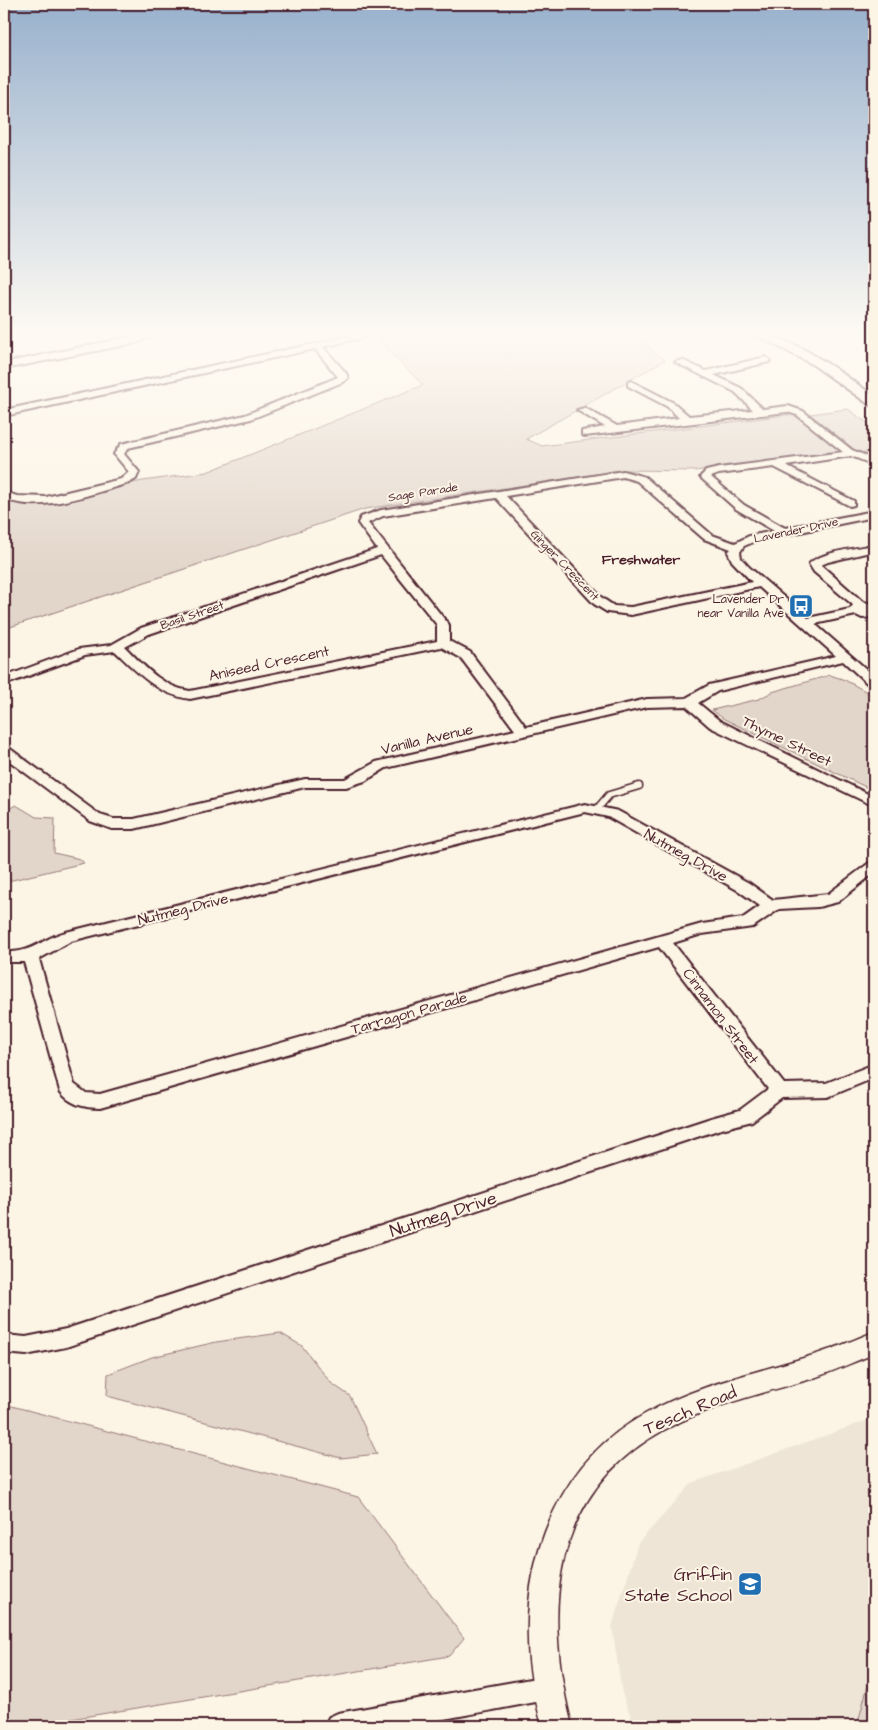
<svg xmlns="http://www.w3.org/2000/svg" width="878" height="1730" font-family="'Architects Daughter',sans-serif">
  <rect width="100%" height="100%" fill="#fcf5e5"/>
  <filter id="ink" filterUnits="userSpaceOnUse"><feTurbulence type="fractalNoise" baseFrequency=".02" numOctaves="2"/><feDisplacementMap in="SourceGraphic" scale="10" xChannelSelector="R" yChannelSelector="G"/><feConvolveMatrix kernelMatrix="1 2 1 2 8 2 1 2 1" color-interpolation-filters="sRGB"/></filter>
  <g filter="url(#ink)">
    <path fill="#eee5d7" d="M 874,1418 L 874,1726 L 634,1726 L 622,1693 L 612,1626 L 638,1543 L 692,1483 Z"/>
    <path fill="#e2d5ca" stroke="#967a7a" d="M 397,334 L 631,334 L 665,360 L 526,439 L 542,446 L 795,414 L 842,453 L 695,471 L 625,470 L 365,509 L 4,629 L 4,500 L 30,503 L 143,481 L 207,472 L 423,385 L 377,340 Z
      M 848,409 L 874,428 L 874,451 L 859,453 L 810,414 Z
      M 830,675 L 845,680 L 874,696 L 874,791 L 724,719 L 712,710 L 759,699 L 772,692 Z
      M 16,805 L 36,817 L 55,818 L 54,853 L 80,859 L 84,863 L 4,882 L 4,811 Z
      M 280,1333 L 302,1346 L 331,1383 L 350,1396 L 377,1454 L 341,1458 L 107,1396 L 108,1374 L 152,1357 L 216,1342 Z
      M 4,1404 L 358,1497 L 464,1638 L 449,1656 L 29,1726 L 4,1726 Z
      M 874,1677 L 874,1726 L 857,1726 L 868,1685 Z"/>
    <g fill="none" stroke-linecap="round" stroke-linejoin="round">
      <defs>
        <path id="service" d="M 597,809 L 609,795 L 639,786"/>
        <path id="minor" d="M 144,334 L 156,334 L 136,343 L 4,369 L 4,363 Z
          M 361,334 L 377,334 L 323,347 L 346,373 L 348,378 L 343,382 L 251,419 L 128,448 L 124,454 L 139,472 L 136,479 L 129,483 C 91,494 42,514 4,499 L 4,492 L 17,496 L 46,497 L 121,479 L 129,472 L 114,454 L 121,444 L 245,415 L 338,377 L 315,349 L 4,416 L 4,410 Z
          M 766,357 L 770,360 L 769,362 L 714,375 L 741,388 L 763,409 L 788,406 L 803,411 L 852,450 L 874,459 L 874,465 L 851,456 L 786,466 L 854,501 L 854,505 L 850,506 L 774,467 L 719,474 L 711,477 L 744,505 L 785,528 L 874,511 L 874,517 L 756,541 L 744,546 L 740,552 L 741,558 L 749,567 L 808,618 L 850,609 L 853,605 L 814,572 L 809,564 C 820,552 858,548 874,545 L 874,551 L 828,562 L 821,565 L 863,602 L 874,604 L 874,617 L 862,618 L 856,615 L 815,624 L 874,676 L 874,686 L 869,685 L 843,661 L 718,691 L 698,703 L 720,721 L 874,797 L 874,806 L 710,727 L 686,706 L 647,707 L 386,768 L 365,781 L 346,787 L 305,787 L 134,829 L 112,829 L 90,821 L 4,757 L 4,747 L 9,748 L 100,815 L 113,819 L 134,819 L 305,779 L 345,779 L 376,762 L 515,730 L 461,658 L 441,647 L 190,699 C 157,694 139,674 115,651 L 85,655 L 4,685 L 4,677 L 79,649 L 111,645 L 141,628 L 377,549 L 358,523 L 361,517 L 381,510 L 623,471 L 645,477 L 712,535 L 735,543 L 749,536 L 774,531 L 736,509 L 700,477 L 706,471 L 719,468 L 843,452 L 797,415 L 787,412 L 585,436 L 582,435 L 582,431 L 605,427 L 577,410 L 585,408 L 617,426 L 679,418 L 668,407 L 628,386 L 628,382 L 631,381 L 674,403 L 689,416 L 753,410 L 735,392 L 675,362 L 682,360 L 706,371 ZM 623,477 L 637,481 L 704,539 L 731,549 L 728,552 L 732,561 L 752,582 L 631,607 L 614,606 L 602,598 L 506,496 ZM 496,498 L 594,604 L 607,612 L 631,615 L 759,587 L 836,656 L 709,685 L 686,698 L 647,699 L 526,727 L 470,652 L 449,641 L 449,625 L 368,523 L 383,516 ZM 381,555 L 437,625 L 437,641 L 190,691 C 162,687 144,666 125,647 L 149,634 Z
          M 585,804 L 618,811 L 749,883 L 773,900 L 828,894 L 869,863 L 874,861 L 874,873 L 838,902 L 818,907 L 779,909 L 753,927 L 702,934 L 673,943 L 784,1084 L 826,1083 L 874,1064 L 874,1078 L 828,1097 L 782,1098 L 752,1121 L 718,1130 L 66,1347 L 26,1355 L 4,1353 L 4,1335 L 26,1337 L 66,1329 L 711,1118 L 740,1110 L 768,1089 L 659,947 L 100,1108 C 84,1108 69,1104 60,1091 L 24,962 L 4,962 L 4,952 C 35,953 40,939 66,932 ZM 585,812 L 608,817 L 739,891 L 760,906 L 743,918 L 702,924 L 100,1094 L 86,1093 L 74,1084 L 39,959 L 71,941 Z
          M 547,1676 L 556,1679 L 559,1688 L 556,1697 L 547,1700 L 406,1726 L 325,1726 L 329,1717 L 338,1713 Z"/>
        <path id="tertiary" d="M 874,1332 L 874,1354 C 853,1362 832,1372 811,1379 C 761,1394 710,1405 664,1430 C 549,1493 543,1612 572,1726 L 542,1726 C 535,1698 528,1670 528,1640 C 525,1549 563,1459 645,1414 C 696,1385 755,1373 810,1356 C 832,1350 853,1340 874,1332 Z"/>
        <path id="secondary" d="M 754,334 C 791,333 844,375 874,396 L 874,406 L 870,405 L 812,364 Z"/>
      </defs>
      <use href="#service" stroke="#4a1f2b" stroke-width="9"/>
      <use href="#minor" stroke="#4a1f2b" stroke-width="4"/>
      <use href="#tertiary" stroke="#4a1f2b" stroke-width="3"/>
      <use href="#secondary" stroke="#4a1f2b" stroke-width="4"/>
      <use href="#service" stroke="#fcf5e5" stroke-width="6"/>
      <use href="#minor" fill="#fcf5e5" fill-rule="evenodd"/>
      <use href="#tertiary" fill="#fcf5e5" fill-rule="evenodd"/>
      <use href="#secondary" fill="#fcf5e5" fill-rule="evenodd"/>
    </g>
  </g>
  <linearGradient id="sky" x2="0" y2="1"><stop stop-color="#98b1cd"/><stop offset="0.58" stop-color="#fefaf3"/><stop offset="1" stop-color="#fefaf3" stop-opacity="0"/></linearGradient>
  <rect width="878" height="576" fill="url(#sky)"/>
  <defs>
    <symbol id="bus-square" viewBox="-11 -11 22 22"><rect x="-9" y="-9" width="18" height="18" rx="4" fill="#1f6fb2" stroke="#fcf5e5"/><path d="M-5-6H5V4H4V6H2V4H-2V6H-4V4H-5ZM-3.5-4V0h7V-4ZM-3.5 1.2v1.5H-2V1.2ZM2 1.2v1.5H3.5V1.2Z" fill="#fff"/></symbol>
    <symbol id="school-square" viewBox="-11 -11 22 22"><rect x="-9" y="-9" width="18" height="18" rx="4" fill="#1f6fb2" stroke="#fcf5e5"/><path d="M0-5L7-2L0 1L-7-2ZM-4 1L0 2.5L4 1V4Q0 6-4 4Z" fill="#fff"/></symbol>
  </defs>
  <g fill-rule="evenodd">
    <use href="#bus-square" x="787" y="592" width="28" height="28"/>
    <use href="#school-square" x="736" y="1570" width="28" height="28"/>
  </g>
  <g text-anchor="middle" stroke-width="4" stroke-linejoin="round" paint-order="stroke">
    <g font-size="12" fill="#4a1f2b" stroke="#fcf5e5">
      <text transform="translate(423 492) rotate(-9)" y="4">Sage Parade</text>
      <text transform="translate(796 530) rotate(-12)" y="4">Lavender Drive</text>
      <text transform="translate(565 565) rotate(46)" y="4">Ginger Crescent</text>
      <text transform="translate(192 615) rotate(-19)" y="4">Basil Street</text>
    </g>
    <g font-size="12" fill="#4a1f2b" stroke="#fcf5e5" text-anchor="end">
      <text x="784" y="603">Lavender Dr<tspan x="784" dy="14">near Vanilla Ave</tspan></text>
    </g>
    <g font-size="14" font-weight="bold" fill="#4a1f2b" stroke="#fcf5e5">
      <text x="641" y="564">Freshwater</text>
    </g>
    <g font-size="15" fill="#4a1f2b" stroke="#fcf5e5">
      <text transform="translate(269 663) rotate(-12)" y="5">Aniseed Crescent</text>
      <text transform="translate(427 739) rotate(-13)" y="5">Vanilla Avenue</text>
      <text transform="translate(787 741) rotate(26)" y="5">Thyme Street</text>
      <text transform="translate(686 855) rotate(29)" y="5">Nutmeg Drive</text>
      <text transform="translate(183 909) rotate(-14)" y="5">Nutmeg Drive</text>
      <text transform="translate(409 1013) rotate(-16)" y="5">Tarragon Parade</text>
      <text transform="translate(721 1016) rotate(53)" y="5">Cinnamon Street</text>
    </g>
    <g font-size="18" fill="#4a1f2b" stroke="#fcf5e5">
      <text transform="translate(443 1214) rotate(-18)" y="6">Nutmeg Drive</text>
      <text transform="translate(690 1410) rotate(-23)" y="6">Tesch Road</text>
    </g>
    <g font-size="18" fill="#4a1f2b" stroke="#fcf5e5" text-anchor="end">
      <text x="732" y="1580">Griffin<tspan x="732" dy="21">State School</tspan></text>
    </g>
  </g>
  <rect width="878" height="1730" fill="none" stroke="#fcf5e5" stroke-width="20"/>
  <rect x="10" y="10" width="858" height="1710" fill="none" stroke="#4a1f2b" stroke-width="2" filter="url(#ink)"/>
</svg>
